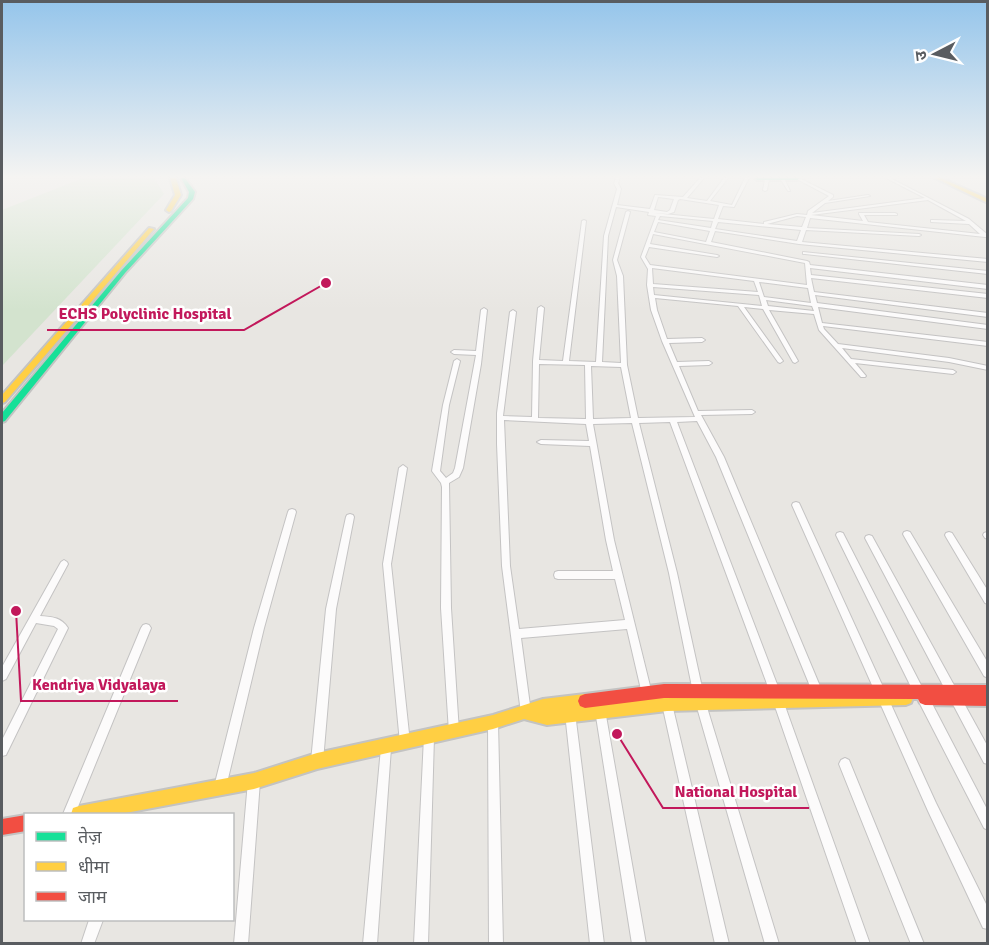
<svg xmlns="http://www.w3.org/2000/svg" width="989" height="945" font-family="Signika,'Noto Sans Devanagari',sans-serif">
  <rect width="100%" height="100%" fill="#e8e6e2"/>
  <path fill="#d3e3ce" d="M 83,178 L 154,178 L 164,194 L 2,366 L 2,210 Z"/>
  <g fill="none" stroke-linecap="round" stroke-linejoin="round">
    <defs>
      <path id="street" d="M 616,178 L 620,178 L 618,183 L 621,189 L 617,205 L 650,209 L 655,195 L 683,197 L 700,178 L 704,178 L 687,198 L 707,201 L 724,178 L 728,178 L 710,201 L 732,205 L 745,178 L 749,178 L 734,207 L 723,206 L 718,219 L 764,224 L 764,222 L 797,214 L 807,215 L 808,211 L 829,196 L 795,178 L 799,178 L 833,195 L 833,197 L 828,201 L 868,195 L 870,196 L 825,203 L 812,213 L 925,198 L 886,178 L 890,178 L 969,219 L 988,235 L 988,237 L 985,237 L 810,218 L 807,228 L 919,234 L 921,235 L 919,236 L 806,230 L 802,242 L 988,259 L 988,262 L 799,244 L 715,231 L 711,242 L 807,261 L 809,262 L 810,265 L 988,285 L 988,289 L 810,268 L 811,275 L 988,294 L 988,298 L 811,278 L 814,292 L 988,313 L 988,317 L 815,295 L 817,303 L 988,325 L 988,329 L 818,307 L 822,323 L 988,342 L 988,346 L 823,326 L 824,329 L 838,344 L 949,358 L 988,366 L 988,370 L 949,362 L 842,348 L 851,359 L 953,370 L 956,372 L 953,374 L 855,363 L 866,376 L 865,377 L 861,377 L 819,330 L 814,314 L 769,310 L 798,361 L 795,363 L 793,362 L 763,309 L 744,307 L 783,361 L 780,363 L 778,362 L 738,306 L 655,298 L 657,310 L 667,339 L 702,338 L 705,340 L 702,342 L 669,343 L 677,362 L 709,361 L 712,363 L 709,365 L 679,366 L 698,411 L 752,410 L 755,412 L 752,414 L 701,415 L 724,457 L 822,691 L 821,694 L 817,696 L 813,694 L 812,691 L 716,457 L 697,421 L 677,422 L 780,692 L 870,944 L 857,944 L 770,692 L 670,422 L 639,423 L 677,573 L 703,692 L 702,695 L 698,697 L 694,695 L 693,692 L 669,573 L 632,423 L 593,424 L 614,540 L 652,694 L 651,697 L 647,699 L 643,697 L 642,694 L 627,629 L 521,638 L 531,713 L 530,717 L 526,718 L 522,717 L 521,713 L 502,566 L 497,444 L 497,413 L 510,312 L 513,310 L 516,312 L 503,416 L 532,417 L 533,361 L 538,308 L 541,306 L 544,308 L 539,360 L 563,361 L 582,221 L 584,220 L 586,221 L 569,361 L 596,362 L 604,236 L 617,189 L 614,183 ZM 658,197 L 674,199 L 670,210 L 667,212 L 654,210 ZM 680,199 L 719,205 L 714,219 L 653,213 L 668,214 L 674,212 L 678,200 ZM 928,200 L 966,221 L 933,220 L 931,220 L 931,222 L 969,224 L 980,234 L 868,222 L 864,215 L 897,215 L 897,214 L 895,213 L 859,213 L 859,214 L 863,221 L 811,215 ZM 616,207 L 649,212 L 648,215 L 656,216 L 641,257 L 648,269 L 647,285 L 651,310 L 662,341 L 695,417 L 638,418 L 627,365 L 623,276 L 617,260 L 630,212 L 628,211 L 626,212 L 613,260 L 617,276 L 621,363 L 602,362 L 608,236 ZM 660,216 L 713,221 L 711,228 L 658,220 ZM 797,216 L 806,217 L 802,227 L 767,224 ZM 658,222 L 710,231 L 706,242 L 654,232 ZM 718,222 L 801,230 L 797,241 L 715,229 ZM 653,234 L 805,263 L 807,285 L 650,265 L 645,257 L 649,247 L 717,257 L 719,256 L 717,255 L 650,244 ZM 652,268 L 754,281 L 758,292 L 653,284 ZM 759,282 L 808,288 L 811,303 L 764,297 ZM 653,287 L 759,295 L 762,306 L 654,295 ZM 766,300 L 812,306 L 814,311 L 768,306 ZM 539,364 L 585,365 L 586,419 L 538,418 ZM 591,366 L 621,367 L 631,418 L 593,419 ZM 504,420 L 586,424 L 589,441 L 541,440 L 537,442 L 541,444 L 590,446 L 606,540 L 613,571 L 558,571 L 555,572 L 554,575 L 555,578 L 558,579 L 615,579 L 625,620 L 519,629 L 510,566 Z
        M 767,178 L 769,179 L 767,190 L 765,191 L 763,190 L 765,179 Z
        M 780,178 L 784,178 L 790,191 L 788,191 Z
        M 803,252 L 988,271 L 988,274 L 805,254 L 803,254 Z
        M 484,308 L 487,310 L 481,364 L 463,468 L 459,477 L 449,483 L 451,608 L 459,732 L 458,736 L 454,737 L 450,736 L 449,732 L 441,608 L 442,487 L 441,483 L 432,471 L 443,405 L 454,361 L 457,359 L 460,361 L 449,405 L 440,471 L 446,478 L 453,473 L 455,468 L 476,355 L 454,354 L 451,352 L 454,350 L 476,351 L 481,310 Z
        M 403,465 L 407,468 L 391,564 L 410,743 L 409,747 L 405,748 L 401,747 L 400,743 L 383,564 L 399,468 Z
        M 796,502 L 799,503 L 800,505 L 936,803 L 988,908 L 988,929 L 983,928 L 928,811 L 792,505 L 793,503 Z
        M 292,509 L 295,510 L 296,512 L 264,628 L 226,787 L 224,791 L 220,793 L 216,791 L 214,787 L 254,628 L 288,512 L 289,510 Z
        M 350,514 L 353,515 L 354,517 L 336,609 L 323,761 L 321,765 L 317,767 L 313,765 L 311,761 L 326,609 L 346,517 L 347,515 Z
        M 907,531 L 910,532 L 988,663 L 988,678 L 984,676 L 904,536 L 903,534 L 904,532 Z
        M 840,532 L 843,533 L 844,535 L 923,689 L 924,693 L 927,694 L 988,811 L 988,830 L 984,828 L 919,702 L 918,697 L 915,695 L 836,535 L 837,533 Z
        M 949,532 L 952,533 L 988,591 L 988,604 L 985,603 L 946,537 L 945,535 L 946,533 Z
        M 987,532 L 988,532 L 988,539 L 985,538 L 983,535 L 984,533 Z
        M 869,535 L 872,536 L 988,747 L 988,764 L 984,763 L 865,538 L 866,536 Z
        M 64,560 L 67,562 L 68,564 L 40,616 C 52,617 61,617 68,628 L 6,755 L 2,756 L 2,740 L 58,629 L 54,626 L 36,623 L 6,679 L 2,681 L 2,667 L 61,562 Z
        M 146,624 L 149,625 L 151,628 L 75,814 L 63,814 L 141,628 L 143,625 Z
        M 667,699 L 671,700 L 672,704 L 729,944 L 715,944 L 662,704 L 663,700 Z
        M 701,699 L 705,700 L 706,704 L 779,944 L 765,944 L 696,704 L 697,700 Z
        M 600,705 L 604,706 L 605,710 L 646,944 L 632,944 L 595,710 L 596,706 Z
        M 570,708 L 574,709 L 575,713 L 604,944 L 590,944 L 565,713 L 566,709 Z
        M 493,717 L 497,718 L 498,722 L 503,944 L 489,944 L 488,722 L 489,718 Z
        M 429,732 L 433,733 L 434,737 L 428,944 L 414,944 L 424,737 L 425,733 Z
        M 386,743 L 390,744 L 391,748 L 377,944 L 363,944 L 381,748 L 382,744 Z
        M 845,758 L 849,760 L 924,944 L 911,944 L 839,764 L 841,760 Z
        M 254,775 L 258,777 L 260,781 L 248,944 L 234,944 L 248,781 L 250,777 Z
        M 89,920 L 103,920 L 94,944 L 81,944 Z"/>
      <path id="fast" d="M 181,178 L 185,178 L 195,192 L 193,199 L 125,273 L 5,421 L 2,422 L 2,413 L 121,271 L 188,198 L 189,192 Z
        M 754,178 L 800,178 L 797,180 L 757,180 Z"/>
      <path id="slow" d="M 170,178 L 176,178 L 181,195 L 171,211 L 169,212 L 166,210 L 175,195 Z
        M 935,178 L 941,178 L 988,199 L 988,203 Z
        M 149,228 L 154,229 L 5,402 L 2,403 L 2,395 Z
        M 906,691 L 911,693 L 913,698 L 911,703 L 906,705 L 667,711 L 547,725 L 524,719 L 493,729 L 317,769 L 254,789 L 120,814 L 71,814 L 73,808 L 79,806 L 254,773 L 317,753 L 493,715 L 543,699 L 585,694 L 590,696 L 592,701 L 590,706 L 667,697 Z"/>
      <path id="jam" d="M 664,684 L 988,685 L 988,706 L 925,705 L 920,703 L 918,699 L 664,698 L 585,708 L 580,706 L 578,701 L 580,696 L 585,694 Z
        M 26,815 L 26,831 L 2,835 L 2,819 Z"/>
    </defs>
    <use href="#street" stroke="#c4c3c3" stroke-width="2"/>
    <use href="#fast" stroke="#c3c3c2" stroke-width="4"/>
    <use href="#slow" stroke="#c3c3c2" stroke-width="4"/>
    <use href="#jam" stroke="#c3c3c2" stroke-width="4"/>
    <use href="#street" fill="#fcfbfb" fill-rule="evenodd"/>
    <use href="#fast" fill="#16e098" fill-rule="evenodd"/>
    <use href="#slow" fill="#ffcf43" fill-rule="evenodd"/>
    <use href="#jam" fill="#f24e42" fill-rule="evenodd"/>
  </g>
  <linearGradient id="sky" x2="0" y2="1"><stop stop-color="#95c5eb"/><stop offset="0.57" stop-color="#f5f4f2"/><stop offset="1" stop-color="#f5f4f2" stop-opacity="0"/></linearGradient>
  <rect width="989" height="310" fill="url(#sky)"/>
  <path fill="none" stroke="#c2185b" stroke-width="2" d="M326 283L244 330H47M16 611L21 701H178M617 734L663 808H809"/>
  <g fill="#c2185b" stroke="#fff" stroke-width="2">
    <circle cx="326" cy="283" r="6"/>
    <circle cx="16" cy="611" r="6"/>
    <circle cx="617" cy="734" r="6"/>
  </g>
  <g font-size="16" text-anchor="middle" font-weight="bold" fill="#c2185b" stroke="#fff" stroke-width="5" stroke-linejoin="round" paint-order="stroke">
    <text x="145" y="319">ECHS Polyclinic Hospital</text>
    <text x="99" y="690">Kendriya Vidyalaya</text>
    <text x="736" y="797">National Hospital</text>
  </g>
  <rect width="989" height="945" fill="none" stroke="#595c60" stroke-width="6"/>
  <rect x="24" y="813" width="210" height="108" fill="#ffffff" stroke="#bdbebf" stroke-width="1.5"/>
  <rect x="36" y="832" width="30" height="9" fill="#16e098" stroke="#bdbebf" stroke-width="1.5"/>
  <text x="78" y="843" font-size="18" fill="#595c60">तेज़</text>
  <rect x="36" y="862" width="30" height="9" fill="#ffcf43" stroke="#bdbebf" stroke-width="1.5"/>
  <text x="78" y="873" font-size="18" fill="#595c60">धीमा</text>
  <rect x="36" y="892" width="30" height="9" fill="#f24e42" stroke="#bdbebf" stroke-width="1.5"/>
  <text x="78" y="903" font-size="18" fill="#595c60">जाम</text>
  <g transform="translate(935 54) rotate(263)" stroke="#ffffff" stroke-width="4.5" paint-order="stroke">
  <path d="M0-4.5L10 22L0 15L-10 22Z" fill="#595c60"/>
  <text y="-9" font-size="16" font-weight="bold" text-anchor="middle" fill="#595c60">उ</text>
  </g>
</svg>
